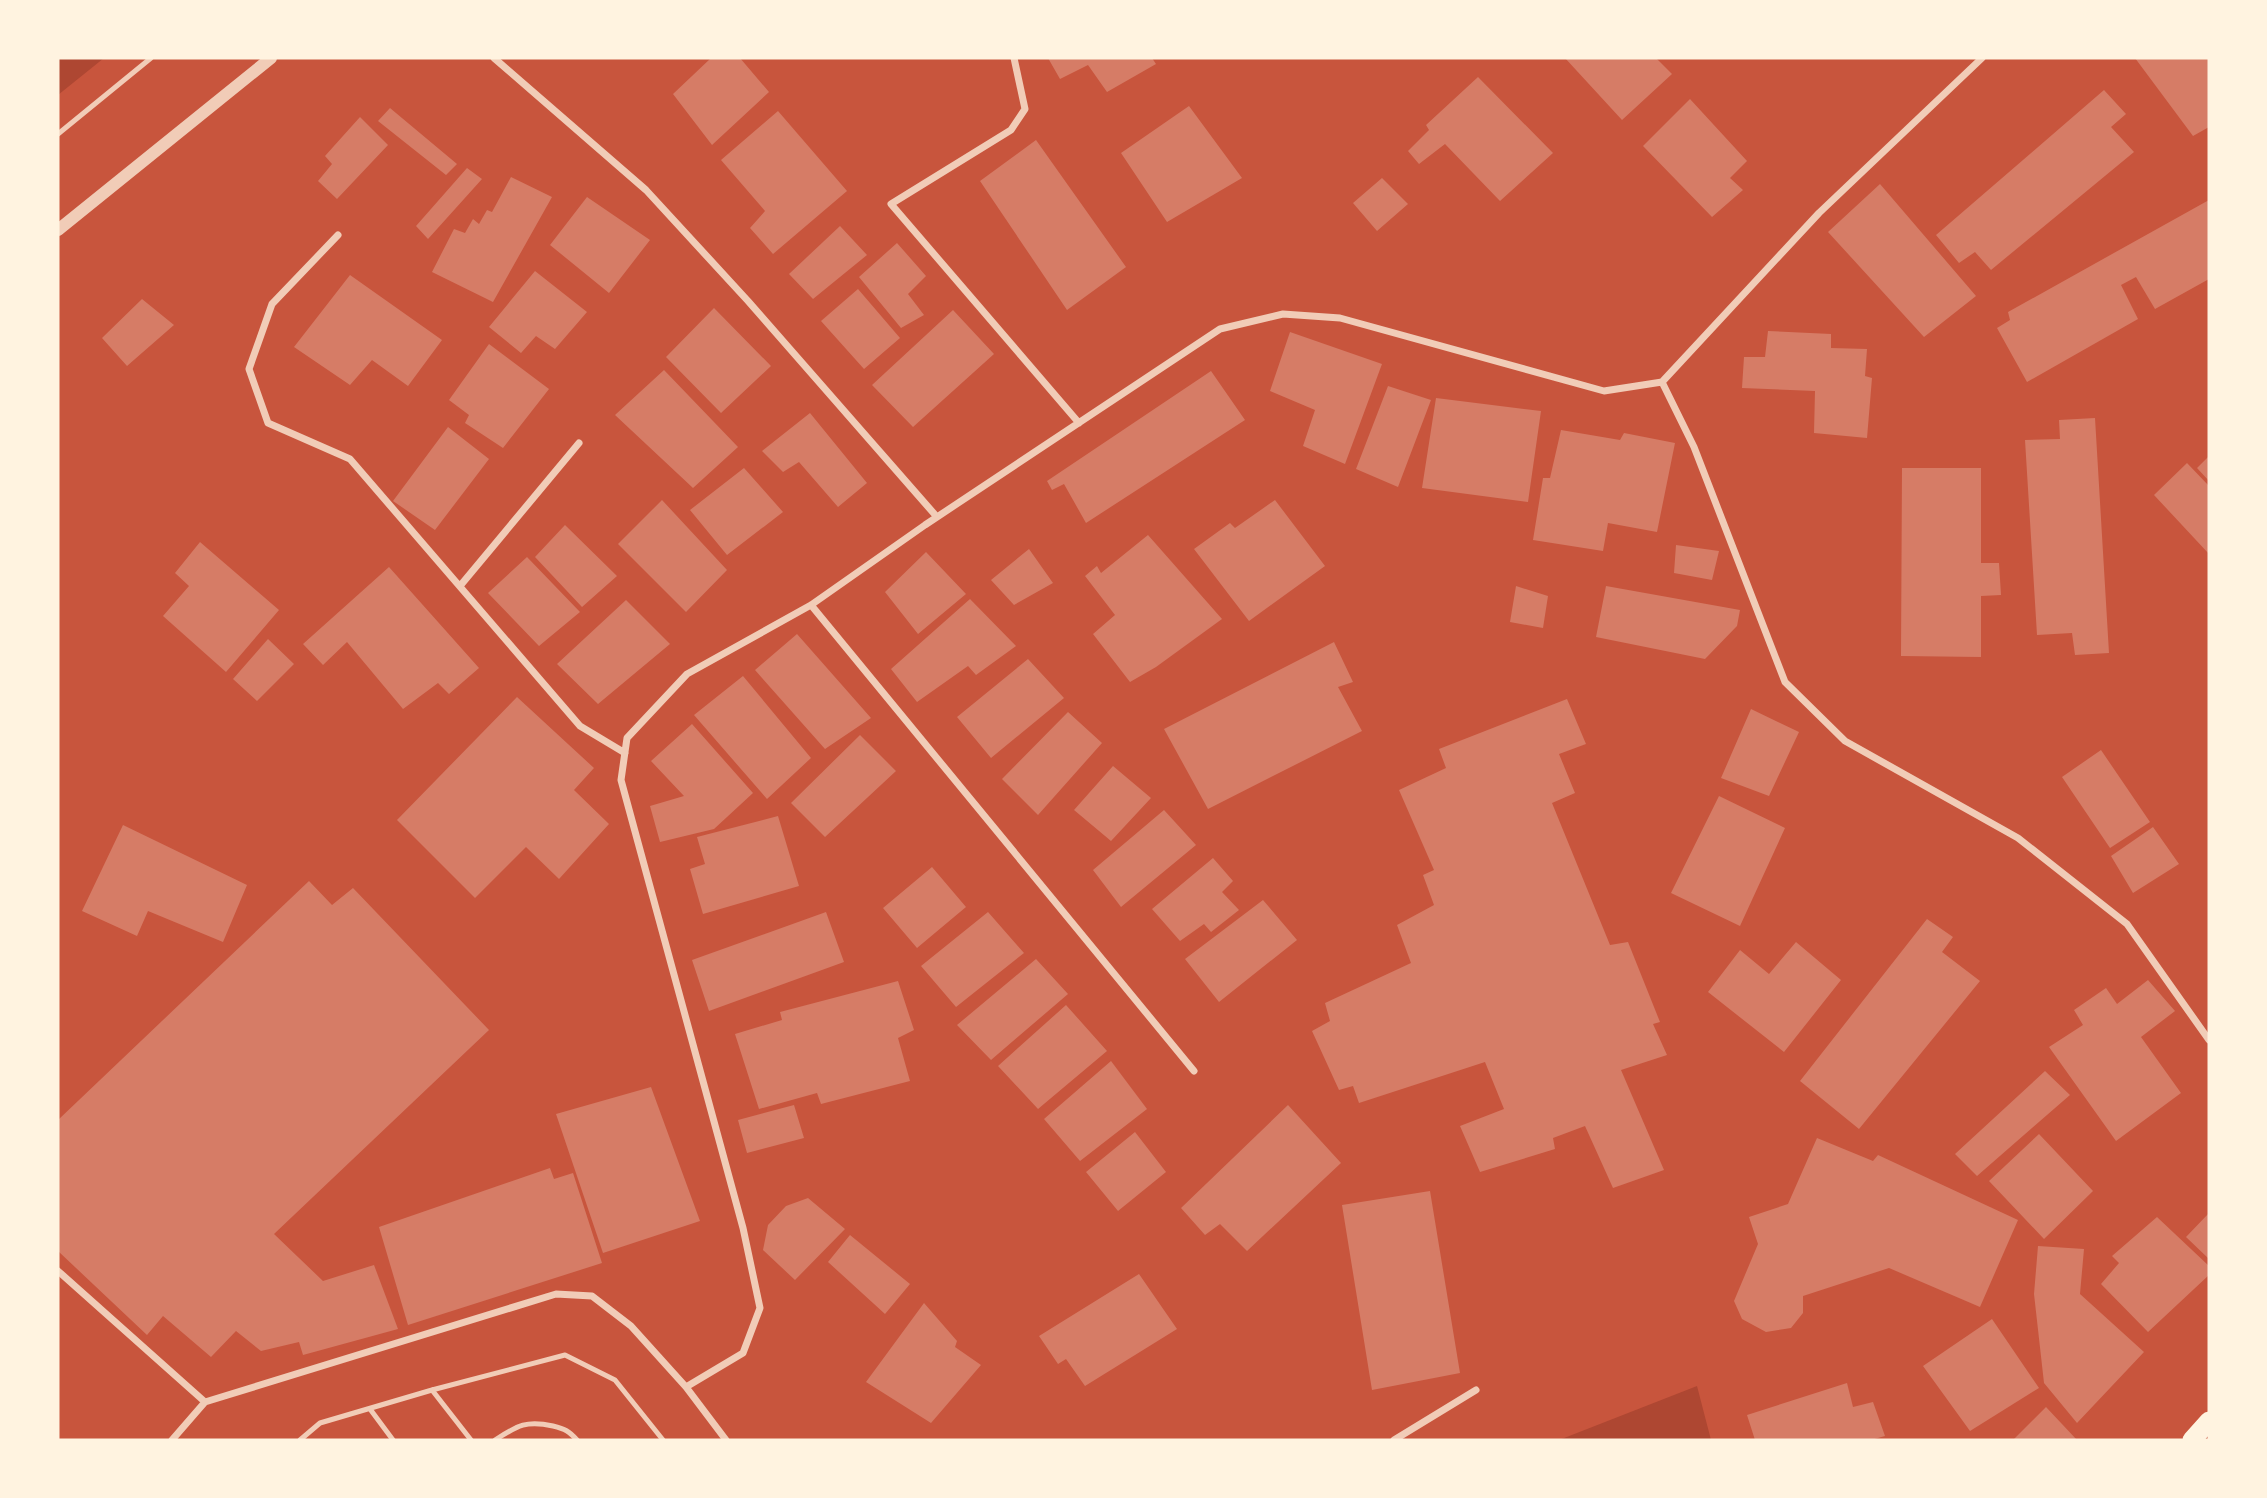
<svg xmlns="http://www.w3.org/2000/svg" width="2267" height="1498" font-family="'Sofia Sans Condensed',sans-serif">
  <rect width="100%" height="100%" fill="#c8553d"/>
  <path fill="#ae4732" d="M 58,58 L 104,58 L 58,95 Z
    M 1697,1386 L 1711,1440 L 1559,1440 Z"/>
  <path fill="#d67c66" d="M 711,58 L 740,58 L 769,92 L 712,145 L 673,94 Z
    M 1048,58 L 1152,58 L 1156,64 L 1107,92 L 1088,65 L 1060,79 Z
    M 1565,58 L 1656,58 L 1672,74 L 1622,120 Z
    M 2135,58 L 2209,58 L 2209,127 L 2193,136 Z
    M 1478,77 L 1553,153 L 1500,201 L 1445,144 L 1419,164 L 1408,151 L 1429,130 L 1426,125 Z
    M 2104,90 L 2126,114 L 2111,127 L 2134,152 L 1991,270 L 1975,252 L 1959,263 L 1936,235 Z
    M 1690,99 L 1747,161 L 1730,178 L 1743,190 L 1712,217 L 1643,146 Z
    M 1189,106 L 1242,178 L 1167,222 L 1121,153 Z
    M 390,108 L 457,164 L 446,175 L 378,121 Z
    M 778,111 L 847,191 L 773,254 L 750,228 L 765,211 L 721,160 Z
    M 360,117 L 388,145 L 337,199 L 318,181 L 332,164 L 325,156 Z
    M 1036,140 L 1126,267 L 1067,310 L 980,181 Z
    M 467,168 L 482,179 L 428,239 L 416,226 Z
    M 511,177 L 552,197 L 493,302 L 432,272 L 454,229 L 465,233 L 473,219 L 479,224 L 487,210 L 492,212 Z
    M 1382,178 L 1408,204 L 1377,231 L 1353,203 Z
    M 1880,184 L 1976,296 L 1924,337 L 1828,232 Z
    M 587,197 L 650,240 L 609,293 L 550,245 Z
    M 2209,200 L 2209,279 L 2155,309 L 2136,277 L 2121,285 L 2138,319 L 2027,382 L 1997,328 L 2010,320 L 2008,312 Z
    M 840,226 L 867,255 L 813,299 L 789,274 Z
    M 897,243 L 926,276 L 908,294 L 924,315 L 901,328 L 859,277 Z
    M 535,271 L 587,312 L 555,349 L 536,336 L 521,353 L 489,327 Z
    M 350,275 L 442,340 L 408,386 L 372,360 L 350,385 L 294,347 Z
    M 858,289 L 900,338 L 864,369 L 821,321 Z
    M 142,299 L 174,325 L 127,366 L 102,338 Z
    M 714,308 L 771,366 L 721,413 L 666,357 Z
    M 953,310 L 994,354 L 913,427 L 872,385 Z
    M 1768,331 L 1831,334 L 1831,348 L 1867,349 L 1865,376 L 1872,378 L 1867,438 L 1814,433 L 1815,391 L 1742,388 L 1744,357 L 1765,357 Z
    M 1290,332 L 1382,364 L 1345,464 L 1303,446 L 1315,410 L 1270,391 Z
    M 489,344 L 549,389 L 503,448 L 465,423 L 469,415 L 449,400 Z
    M 664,370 L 738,447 L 693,488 L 615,415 Z
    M 1211,371 L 1245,420 L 1086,523 L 1064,484 L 1052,490 L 1047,481 Z
    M 1388,386 L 1431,400 L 1398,487 L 1356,469 Z
    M 1436,398 L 1541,411 L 1528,502 L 1422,488 Z
    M 810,413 L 867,483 L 838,507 L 799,462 L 783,472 L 762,451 Z
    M 2095,418 L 2109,653 L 2075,655 L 2072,633 L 2037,635 L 2025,440 L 2060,439 L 2059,420 Z
    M 448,427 L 489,459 L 435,530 L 393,501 Z
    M 1561,430 L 1620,440 L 1624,433 L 1675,443 L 1657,532 L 1608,523 L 1603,551 L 1533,540 L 1543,478 L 1550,478 Z
    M 2209,456 L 2209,481 L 2197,468 Z
    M 2187,463 L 2209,486 L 2209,554 L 2154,495 Z
    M 744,468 L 783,512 L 727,555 L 690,510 Z
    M 1902,468 L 1981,468 L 1981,563 L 1999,563 L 2001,595 L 1981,596 L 1981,657 L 1901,656 Z
    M 662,500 L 727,570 L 686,612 L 618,544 Z
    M 1275,500 L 1325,566 L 1249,621 L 1194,549 L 1230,523 L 1235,528 Z
    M 565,525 L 617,576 L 582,607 L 535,557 Z
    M 1148,535 L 1222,619 L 1156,667 L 1130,682 L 1093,634 L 1115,615 L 1085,576 L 1097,566 L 1101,573 Z
    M 200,542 L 279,610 L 226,672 L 163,616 L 189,586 L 175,573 Z
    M 1676,545 L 1719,551 L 1712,580 L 1674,573 Z
    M 1029,549 L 1053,583 L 1014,605 L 991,580 Z
    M 926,552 L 966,594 L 918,634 L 885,592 Z
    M 527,557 L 580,612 L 539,646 L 488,593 Z
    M 389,567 L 479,668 L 449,694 L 438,683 L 403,709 L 347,642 L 323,665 L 303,644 Z
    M 1516,586 L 1548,596 L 1543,628 L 1510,622 Z
    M 1606,586 L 1740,610 L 1737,626 L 1705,659 L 1596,637 Z
    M 970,599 L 1016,646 L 976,675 L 968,666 L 917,702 L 891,669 Z
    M 626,600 L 670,644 L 598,704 L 557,664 Z
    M 797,634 L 871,718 L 825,749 L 755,670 Z
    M 268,639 L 294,664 L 257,701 L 233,679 Z
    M 1334,642 L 1353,682 L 1338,687 L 1362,731 L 1208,809 L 1164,729 Z
    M 1028,659 L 1064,698 L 991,758 L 957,717 Z
    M 743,676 L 811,758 L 767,799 L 694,715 Z
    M 517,697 L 594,768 L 574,790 L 609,824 L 559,879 L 526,847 L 475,898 L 397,820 Z
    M 1567,699 L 1586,744 L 1559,754 L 1575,793 L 1552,803 L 1610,945 L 1628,942 L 1660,1022 L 1653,1024 L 1667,1055 L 1621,1070 L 1664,1170 L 1613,1188 L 1585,1126 L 1553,1138 L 1555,1149 L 1480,1172 L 1460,1126 L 1504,1109 L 1485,1062 L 1359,1103 L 1353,1086 L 1339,1090 L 1312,1031 L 1330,1021 L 1325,1003 L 1411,963 L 1397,925 L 1434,905 L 1423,875 L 1434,870 L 1399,790 L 1446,768 L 1439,749 Z
    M 1751,709 L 1799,732 L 1769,796 L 1721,778 Z
    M 1068,712 L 1102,743 L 1038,815 L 1002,779 Z
    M 692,724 L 753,793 L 714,829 L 660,842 L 650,806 L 684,796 L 651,761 Z
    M 860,735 L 896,771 L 825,837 L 791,803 Z
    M 2101,750 L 2150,822 L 2110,848 L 2062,777 Z
    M 1113,766 L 1151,798 L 1111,841 L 1074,810 Z
    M 1719,796 L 1785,828 L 1740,926 L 1671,893 Z
    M 1164,810 L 1196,845 L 1121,907 L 1093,870 Z
    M 778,816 L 799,886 L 703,914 L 690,869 L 705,864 L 697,837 Z
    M 123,825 L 247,885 L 223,942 L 148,911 L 137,936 L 82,911 Z
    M 2153,827 L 2179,864 L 2133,893 L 2111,856 Z
    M 1213,858 L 1233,881 L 1222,892 L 1239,910 L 1211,932 L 1204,924 L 1180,941 L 1152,909 Z
    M 932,867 L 966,907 L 917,948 L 883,908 Z
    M 309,881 L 332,905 L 353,888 L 489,1030 L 274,1234 L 323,1281 L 374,1265 L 398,1329 L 303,1355 L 299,1342 L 261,1351 L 236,1331 L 211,1357 L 163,1316 L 147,1335 L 58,1251 L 58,1120 Z
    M 1263,900 L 1297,940 L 1219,1002 L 1185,959 Z
    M 826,912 L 844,962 L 709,1011 L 692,960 Z
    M 988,912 L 1024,953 L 956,1007 L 921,966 Z
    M 1927,919 L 1953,937 L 1942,952 L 1980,981 L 1859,1129 L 1800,1081 Z
    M 1796,942 L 1841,980 L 1784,1052 L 1708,992 L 1740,950 L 1769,974 Z
    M 1036,959 L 1068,994 L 991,1060 L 957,1025 Z
    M 2148,980 L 2175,1011 L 2141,1037 L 2181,1093 L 2116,1141 L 2049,1047 L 2083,1025 L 2074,1010 L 2106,988 L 2117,1004 Z
    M 898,981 L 914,1030 L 898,1038 L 910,1081 L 821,1104 L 817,1093 L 759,1109 L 735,1034 L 782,1020 L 780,1012 Z
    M 1066,1005 L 1107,1051 L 1038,1109 L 998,1066 Z
    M 1111,1061 L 1147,1109 L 1080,1161 L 1044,1119 Z
    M 2045,1071 L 2070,1095 L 1977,1176 L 1955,1154 Z
    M 651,1087 L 700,1221 L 603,1253 L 556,1114 Z
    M 794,1105 L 804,1138 L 747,1153 L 738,1120 Z
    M 1288,1105 L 1341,1163 L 1247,1251 L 1220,1224 L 1205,1235 L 1181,1208 Z
    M 1135,1132 L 1166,1172 L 1118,1211 L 1086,1172 Z
    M 2039,1134 L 2093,1191 L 2044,1239 L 1989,1181 Z
    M 1817,1138 L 1873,1161 L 1878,1155 L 2018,1220 L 1980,1307 L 1889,1268 L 1803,1296 L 1803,1313 L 1791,1328 L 1766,1332 L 1742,1319 L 1734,1301 L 1758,1244 L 1749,1217 L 1788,1204 Z
    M 550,1168 L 554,1179 L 573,1173 L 602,1263 L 408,1325 L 379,1227 Z
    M 1430,1191 L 1460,1373 L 1372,1390 L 1342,1205 Z
    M 808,1198 L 845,1229 L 795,1280 L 763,1250 L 768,1225 L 786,1206 Z
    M 2209,1213 L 2209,1259 L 2186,1237 Z
    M 2157,1217 L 2209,1266 L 2209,1275 L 2148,1332 L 2101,1284 L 2119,1263 L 2112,1256 Z
    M 850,1235 L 910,1284 L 885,1314 L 828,1262 Z
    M 2038,1246 L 2084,1249 L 2080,1294 L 2144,1352 L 2077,1423 L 2044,1383 L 2034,1294 Z
    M 1139,1274 L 1177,1329 L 1085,1386 L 1066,1359 L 1058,1364 L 1039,1336 Z
    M 924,1303 L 957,1341 L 955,1347 L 981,1365 L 931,1423 L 866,1382 Z
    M 1992,1319 L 2039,1388 L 1970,1431 L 1923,1366 Z
    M 1847,1383 L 1853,1407 L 1873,1402 L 1885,1436 L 1871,1440 L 1755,1440 L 1747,1415 Z
    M 2046,1407 L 2077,1440 L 2013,1440 Z"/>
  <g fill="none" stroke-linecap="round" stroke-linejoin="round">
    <path stroke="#f1ccb7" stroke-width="5" d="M 58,134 L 151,58
      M 432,1390 L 471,1440
      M 370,1409 L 393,1440
      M 300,1440 L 320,1423 L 432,1390 L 565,1355 L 615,1380 L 663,1440
      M 495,1440 C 518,1425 527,1420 553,1426 C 565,1429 569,1431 577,1440"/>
    <path stroke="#f1ccb7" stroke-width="7" d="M 494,58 L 646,190 L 748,301 L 937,517
      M 1014,58 L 1025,109 L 1011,130 L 891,204 L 1079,423
      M 338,235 L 272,304 L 249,369 L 268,423 L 350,459 L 580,726 L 625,753
      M 1662,382 L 1694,447 L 1785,682 L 1845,741 L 2018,838 L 2127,924 L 2209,1040
      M 460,586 L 579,443
      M 811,605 L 1194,1071
      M 58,1271 L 205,1402 L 556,1294 L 592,1296 L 631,1326 L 686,1387 L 726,1440
      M 686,1387 L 743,1353 L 760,1308 L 743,1228 L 621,780 L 627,738 L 687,674 L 811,605 L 925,525 L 1220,329 L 1283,314 L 1340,318 L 1604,391 L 1662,382 L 1819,213 L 1982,58
      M 172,1440 L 205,1402
      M 1394,1440 L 1476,1390"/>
    <path stroke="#f1ccb7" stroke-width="12" d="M 58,230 L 271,58"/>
    <path stroke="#fff3e0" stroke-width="19" d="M 2192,1440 L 2209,1421"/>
  </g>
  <rect width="2267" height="1498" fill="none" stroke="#fff3e0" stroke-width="119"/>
</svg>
